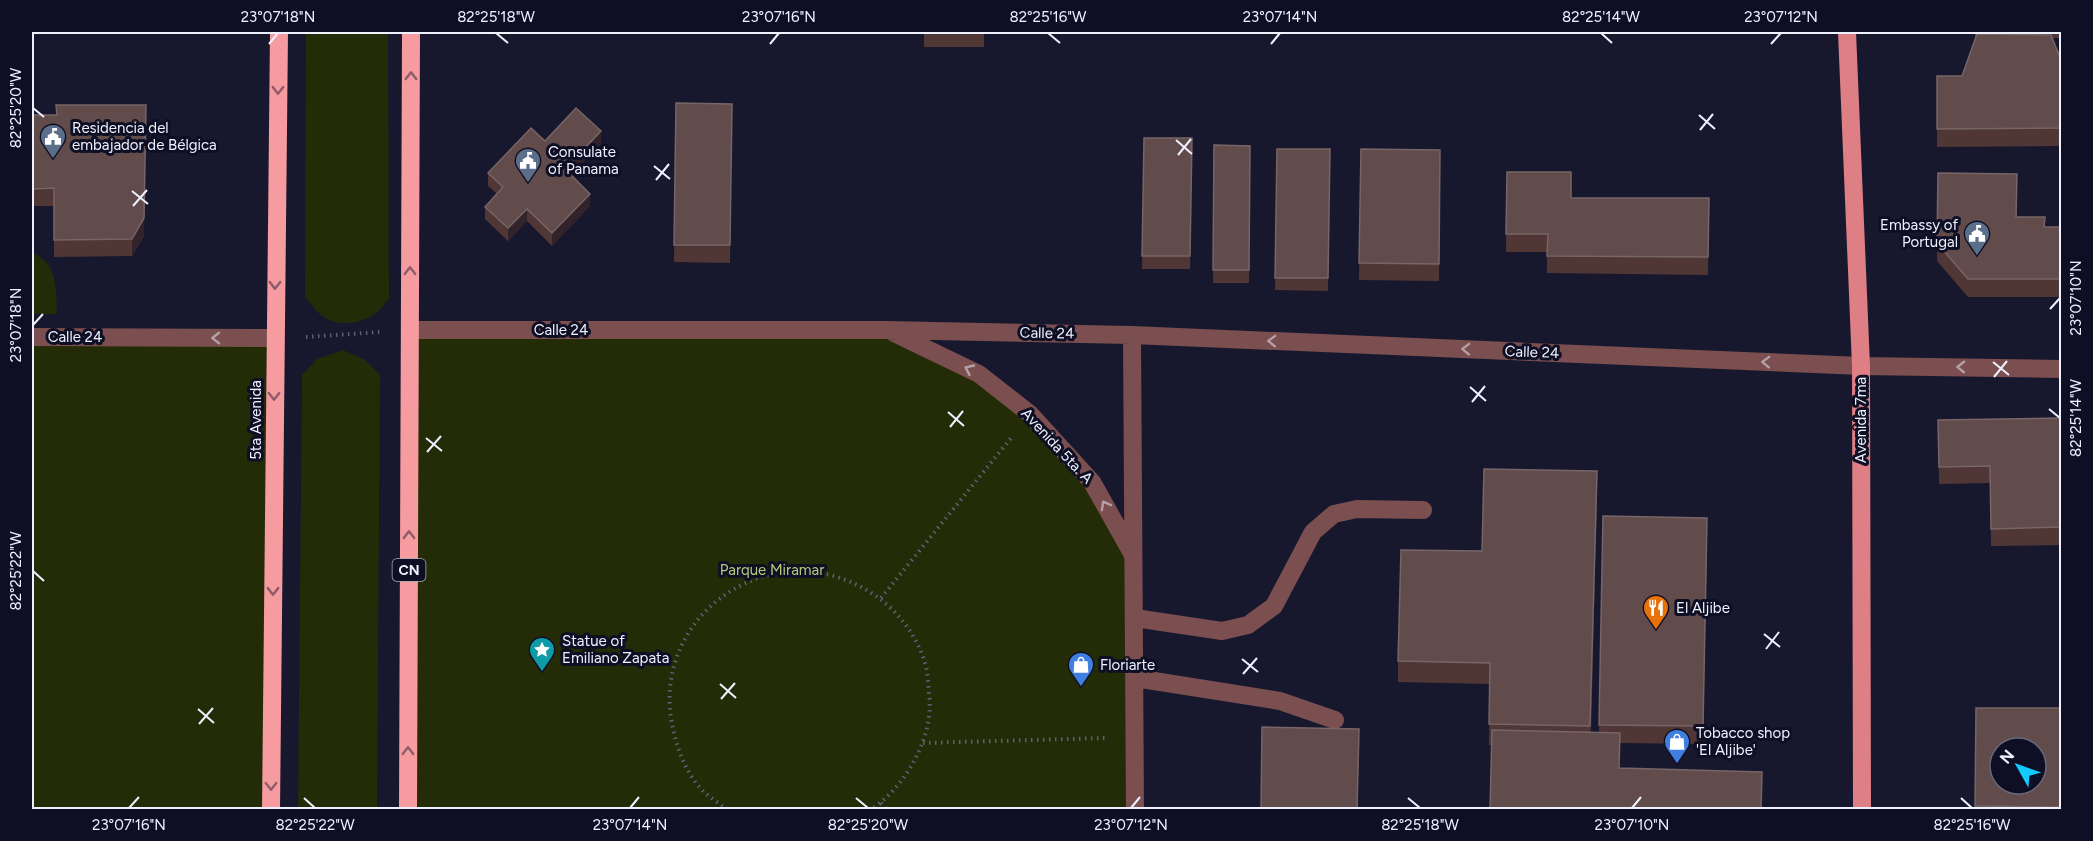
<svg xmlns="http://www.w3.org/2000/svg" width="2093" height="841" font-family="Figtree,sans-serif">
  <rect width="100%" height="100%" fill="#17182e"/>
  <path fill="#232c07" d="M 306,32 L 388,32 L 389,298 C 385,303 381,310 376,313 C 361,324 337,328 321,315 C 315,310 310,303 305,297 Z
    M 32,253 C 58,262 56,290 57,314 L 32,314 Z
    M 410,330 L 887,330 L 979,374 L 1092,482 L 1134,556 L 1130,809 L 408,810 Z
    M 32,337 L 275,338 L 271,809 L 32,810 Z
    M 343,350 L 365,360 L 380,375 L 377,809 L 298,809 L 302,375 L 317,359 Z"/>
  <g fill="none" stroke-linecap="round" stroke-linejoin="round">
    <path stroke="#5f6073" stroke-width="4" stroke-dasharray="1.5 4.5" stroke-linecap="butt" d="M 306,337 L 380,332
      M 881,598 L 1011,438
      M 923,743 L 1105,738
      M 881,803 L 887,810
      M 727,810 C 719,803 709,797 702,790 C 686,773 678,751 673,729 C 648,619 765,534 863,588 C 892,604 915,630 925,663 C 928,672 928,684 929,694 C 935,736 905,788 870,810"/>
    <path stroke="#7b4e4f" stroke-width="18" d="M 410,330 L 887,330 L 1132,335 L 1861,366 L 2062,369
      M 894,333 L 979,374 L 1030,414 L 1092,482 L 1133,555
      M 1132,335 L 1135,810
      M 32,337 L 275,338
      M 1135,618 L 1222,631 L 1248,625 L 1274,606 L 1313,532 L 1334,514 L 1357,509 L 1423,510
      M 1135,678 L 1280,701 L 1335,720"/>
    <path stroke="#dd7f84" stroke-width="18" d="M 1847,32 L 1861,366 L 1862,810"/>
    <path stroke="#f69b9f" stroke-width="18" d="M 271,810 L 279,32
      M 408,810 L 411,32"/>
  </g>
  <path fill="#503735" d="M 924,32 L 984,32 L 984,47 L 924,47 Z
    M 1975,32 L 2061,32 L 2061,38 L 2052,38 L 2061,60 L 2061,146 L 1937,147 L 1937,76 L 1962,76 L 1975,40 Z
    M 676,103 L 732,104 L 730,263 L 674,262 Z
    M 32,115 L 144,236 L 132,256 L 54,257 L 54,206 L 32,206 Z
    M 1144,138 L 1192,138 L 1190,269 L 1142,269 Z
    M 545,141 L 601,144 L 571,175 L 590,206 L 552,246 L 527,221 L 508,241 L 485,219 L 485,207 L 497,194 L 488,186 L 488,173 Z
    M 1214,145 L 1250,146 L 1249,283 L 1213,283 Z
    M 1277,149 L 1330,149 L 1328,291 L 1275,290 Z
    M 1361,149 L 1440,150 L 1439,281 L 1359,280 Z
    M 1507,172 L 1571,198 L 1709,198 L 1708,275 L 1547,273 L 1547,252 L 1506,252 Z
    M 1938,173 L 2017,174 L 2017,217 L 2045,227 L 2061,227 L 2061,297 L 1968,297 L 1937,261 Z
    M 2061,418 L 2061,545 L 1991,546 L 1990,483 L 1939,484 L 1938,420 Z
    M 1597,492 L 1591,732 L 1599,732 L 1603,516 L 1707,536 L 1703,744 L 1620,743 L 1489,745 L 1490,684 L 1398,682 L 1398,661 L 1482,551 Z
    M 1976,708 L 2061,708 L 2061,810 L 1975,810 Z"/>
  <path fill="#322229" d="M 146,105 L 144,236 L 132,256 L 132,239 Z
    M 601,131 L 601,144 L 565,182 L 565,169 Z
    M 590,194 L 590,206 L 552,246 L 552,233 Z
    M 527,209 L 527,221 L 508,241 L 508,228 Z
    M 1597,471 L 1597,492 L 1590,747 L 1590,726 Z"/>
  <path fill="#614b4b" stroke="#776567" stroke-width="1.5" fill-rule="evenodd" d="M 1977,34 L 2051,35 L 2061,60 L 2061,128 L 1937,129 L 1937,76 L 1962,76 Z
    M 676,103 L 732,104 L 730,245 L 674,245 Z
    M 56,105 L 146,105 L 144,218 L 132,239 L 54,240 L 54,188 L 32,189 L 32,115 L 57,115 Z
    M 576,108 L 601,131 L 565,169 L 590,194 L 552,233 L 527,209 L 508,228 L 485,207 L 503,187 L 488,173 L 531,128 L 545,141 Z
    M 1144,138 L 1192,138 L 1190,256 L 1142,256 Z
    M 1214,145 L 1250,146 L 1249,270 L 1213,270 Z
    M 1277,149 L 1330,149 L 1328,278 L 1275,278 Z
    M 1361,149 L 1440,150 L 1439,264 L 1359,263 Z
    M 1507,172 L 1571,172 L 1571,198 L 1709,198 L 1708,257 L 1547,256 L 1548,234 L 1506,234 Z
    M 1938,173 L 2017,174 L 2016,217 L 2045,217 L 2044,227 L 2061,227 L 2061,279 L 1968,279 L 1937,243 Z
    M 2061,418 L 2061,527 L 1991,529 L 1990,466 L 1939,467 L 1938,420 Z
    M 1484,469 L 1597,471 L 1590,726 L 1489,724 L 1490,663 L 1398,661 L 1401,550 L 1482,551 Z
    M 1603,516 L 1707,518 L 1703,726 L 1599,725 Z
    M 1976,708 L 2061,708 L 2061,807 L 1975,806 ZM 2000,748 L 2036,748 L 2036,784 L 2000,784 Z
    M 1262,727 L 1359,729 L 1357,810 L 1261,810 Z
    M 1492,730 L 1620,733 L 1619,768 L 1762,772 L 1761,810 L 1490,810 Z"/>
  <defs><path id="oneway-chevron" d="M-2-3.5L2.5 0L-2 3.5" fill="none" stroke-width="1.6" stroke-linecap="round" stroke-linejoin="round" transform="scale(1.5)"/></defs>
  <g stroke="#8e5c68">
    <use href="#oneway-chevron" transform="translate(411 76) rotate(-90)"/>
    <use href="#oneway-chevron" transform="translate(278 90) rotate(91)"/>
    <use href="#oneway-chevron" transform="translate(410 271) rotate(-90)"/>
    <use href="#oneway-chevron" transform="translate(275 285) rotate(91)"/>
    <use href="#oneway-chevron" transform="translate(274 396) rotate(90)"/>
    <use href="#oneway-chevron" transform="translate(409 535) rotate(-90)"/>
    <use href="#oneway-chevron" transform="translate(273 591) rotate(90)"/>
    <use href="#oneway-chevron" transform="translate(408 751) rotate(-90)"/>
    <use href="#oneway-chevron" transform="translate(271 786) rotate(90)"/>
  </g>
  <g stroke="#b5a0a6">
    <use href="#oneway-chevron" transform="translate(216 338) rotate(-180)"/>
    <use href="#oneway-chevron" transform="translate(1272 341) rotate(-178)"/>
    <use href="#oneway-chevron" transform="translate(1466 349) rotate(-178)"/>
    <use href="#oneway-chevron" transform="translate(1766 362) rotate(-178)"/>
    <use href="#oneway-chevron" transform="translate(1961 367) rotate(-179)"/>
    <use href="#oneway-chevron" transform="translate(969 369) rotate(-155)"/>
    <use href="#oneway-chevron" transform="translate(1105 505) rotate(-119)"/>
  </g>
  <path fill="none" stroke="#eff1fe" stroke-width="2" d="M 496,33 L 508,43M 1048,33 L 1060,43M 1601,33 L 1612,43M 269,44 L 278,33M 770,44 L 779,33M 1271,44 L 1280,33M 1771,44 L 1781,33M 33,108 L 44,117M 1699,115 L 1715,129M 1700,130 L 1713,114M 1176,140 L 1192,154M 1178,155 L 1191,139M 654,166 L 670,179M 656,180 L 669,164M 132,191 L 148,204M 133,206 L 147,190M 2050,309 L 2060,298M 33,325 L 43,314M 1993,362 L 2009,375M 1994,377 L 2007,361M 1470,387 L 1486,401M 1472,402 L 1485,386M 2049,409 L 2060,418M 948,412 L 964,426M 950,427 L 963,411M 426,438 L 442,451M 427,452 L 441,436M 33,571 L 44,581M 1764,634 L 1780,647M 1766,649 L 1779,632M 1242,659 L 1258,672M 1243,674 L 1257,658M 720,684 L 736,698M 721,699 L 735,683M 198,709 L 214,723M 199,724 L 213,708M 304,798 L 315,808M 856,798 L 868,808M 1408,798 L 1420,808M 1961,798 L 1972,808M 129,808 L 139,797M 630,808 L 639,797M 1131,808 L 1140,797M 1632,808 L 1641,797"/>
  <defs>
    <symbol id="civic-pin" viewBox="-11 -11 22 30"><path d="M0 17L-7.5 6A9.5 9.5 0 1 1 7.5 6Z" fill="#5c6f8a" stroke="#0e0f24"/><path d="M-.6-6.5H3V-4.5H.6V-3L4-1V1h2V6H-6V1h2V-1L-.6-3ZM-1.2 2.5V6h2.4V2.5Z" fill="#fff"/></symbol>
    <symbol id="restaurant-pin" viewBox="-11 -11 22 30"><path d="M0 17L-7.5 6A9.5 9.5 0 1 1 7.5 6Z" fill="#e8710a" stroke="#0e0f24"/><path d="M-5-6h1v4h1v-4h1v4h1v-4h1v5L-1.5 .5V6h-2V.5L-5-1ZM5-6V6H3V1.5H1.5Q1.5-4 5-6Z" fill="#fff"/></symbol>
    <symbol id="sight-pin" viewBox="-11 -11 22 30"><path d="M0 17L-7.5 6A9.5 9.5 0 1 1 7.5 6Z" fill="#0f9aa8" stroke="#0e0f24"/><path d="M0-6L1.8-2.2L6-1.7L2.9 1.2L3.7 5.4L0 3.3L-3.7 5.4L-2.9 1.2L-6-1.7L-1.8-2.2Z" fill="#fff"/></symbol>
    <symbol id="shop-pin" viewBox="-11 -11 22 30"><path d="M0 17L-7.5 6A9.5 9.5 0 1 1 7.5 6Z" fill="#3f7fe0" stroke="#0e0f24"/><path d="M-5-2.5h2.3a2.7 3.5 0 0 1 5.4 0H5L5.5 6h-11ZM-1.5-2.5h3a1.5 2.3 0 0 0-3 0Z" fill="#fff"/></symbol>
  </defs>
  <g fill-rule="evenodd">
    <use href="#civic-pin" x="38" y="122" width="30" height="40"/>
    <use href="#civic-pin" x="513" y="146" width="30" height="40"/>
    <use href="#civic-pin" x="1962" y="219" width="30" height="40"/>
    <use href="#restaurant-pin" x="1641" y="593" width="30" height="40"/>
    <use href="#sight-pin" x="527" y="635" width="30" height="40"/>
    <use href="#shop-pin" x="1066" y="650" width="30" height="40"/>
    <use href="#shop-pin" x="1662" y="727" width="30" height="40"/>
  </g>
  <g text-anchor="middle" stroke-width="6" stroke-linejoin="round" paint-order="stroke">
    <rect fill="#0e0f24" stroke="#acadbd" stroke-width="1.5" x="392.5" y="559" width="33" height="22" rx="4.5"/>
    <g font-size="14" font-weight="bold" fill="#eff1fe">
      <text x="409" y="575">CN</text>
    </g>
    <g font-size="15" fill="#eff1fe" stroke="#0e0f24" text-anchor="start">
      <text x="72" y="133">Residencia del<tspan x="72" dy="17">embajador de Bélgica</tspan></text>
      <text x="548" y="157">Consulate<tspan x="548" dy="17">of Panama</tspan></text>
      <text x="1958" y="230" text-anchor="end">Embassy of<tspan x="1958" dy="17">Portugal</tspan></text>
      <text x="1676" y="613">El Aljibe</text>
      <text x="562" y="646">Statue of<tspan x="562" dy="17">Emiliano Zapata</tspan></text>
      <text x="1100" y="670">Floriarte</text>
      <text x="1696" y="738">Tobacco shop<tspan x="1696" dy="17">'El Aljibe'</tspan></text>
    </g>
    <g font-size="15" fill="#eff1fe" stroke="#0e0f24">
      <text x="561" y="335">Calle 24</text>
      <text transform="translate(1047 333) rotate(1)" y="5">Calle 24</text>
      <text x="75" y="342">Calle 24</text>
      <text transform="translate(1532 352) rotate(2)" y="5">Calle 24</text>
      <text transform="translate(256 420) rotate(-90)" y="5">5ta Avenida</text>
      <text transform="translate(1861 420) rotate(-90)" y="5">Avenida 7ma</text>
      <text transform="translate(1057 446) rotate(47)" y="5">Avenida 5ta. A</text>
    </g>
    <g font-size="15" fill="#b5cb7c" stroke="#0e0f24">
      <text x="772" y="575">Parque Miramar</text>
    </g>
  </g>
  <rect width="2093" height="841" fill="none" stroke="#0e0f24" stroke-width="66"/>
  <g transform="translate(2018 766) rotate(310)"><circle r="28" fill="#0e0f24" stroke="#68697b" stroke-width="1.5"/>
  <path d="M0-4.5L10 22L0 15L-10 22Z" fill="#12cafb"/>
  <text y="-9" font-size="16" font-weight="bold" text-anchor="middle" fill="#eff1fe">N</text>
  </g>
  <rect x="33" y="33" width="2027" height="775" fill="none" stroke="#eff1fe" stroke-width="2"/>
  <g font-size="15" text-anchor="middle" fill="#eff1fe">
    <text x="278" y="22">23°07'18"N</text>
    <text x="496" y="22">82°25'18"W</text>
    <text x="779" y="22">23°07'16"N</text>
    <text x="1048" y="22">82°25'16"W</text>
    <text x="1280" y="22">23°07'14"N</text>
    <text x="1601" y="22">82°25'14"W</text>
    <text x="1781" y="22">23°07'12"N</text>
    <text transform="translate(16 108) rotate(-90)" y="5">82°25'20"W</text>
    <text transform="translate(2076 298) rotate(-90)" y="5">23°07'10"N</text>
    <text transform="translate(16 325) rotate(-90)" y="5">23°07'18"N</text>
    <text transform="translate(2076 418) rotate(-90)" y="5">82°25'14"W</text>
    <text transform="translate(16 571) rotate(-90)" y="5">82°25'22"W</text>
    <text x="129" y="830">23°07'16"N</text>
    <text x="315" y="830">82°25'22"W</text>
    <text x="630" y="830">23°07'14"N</text>
    <text x="868" y="830">82°25'20"W</text>
    <text x="1131" y="830">23°07'12"N</text>
    <text x="1420" y="830">82°25'18"W</text>
    <text x="1632" y="830">23°07'10"N</text>
    <text x="1972" y="830">82°25'16"W</text>
  </g>
</svg>
